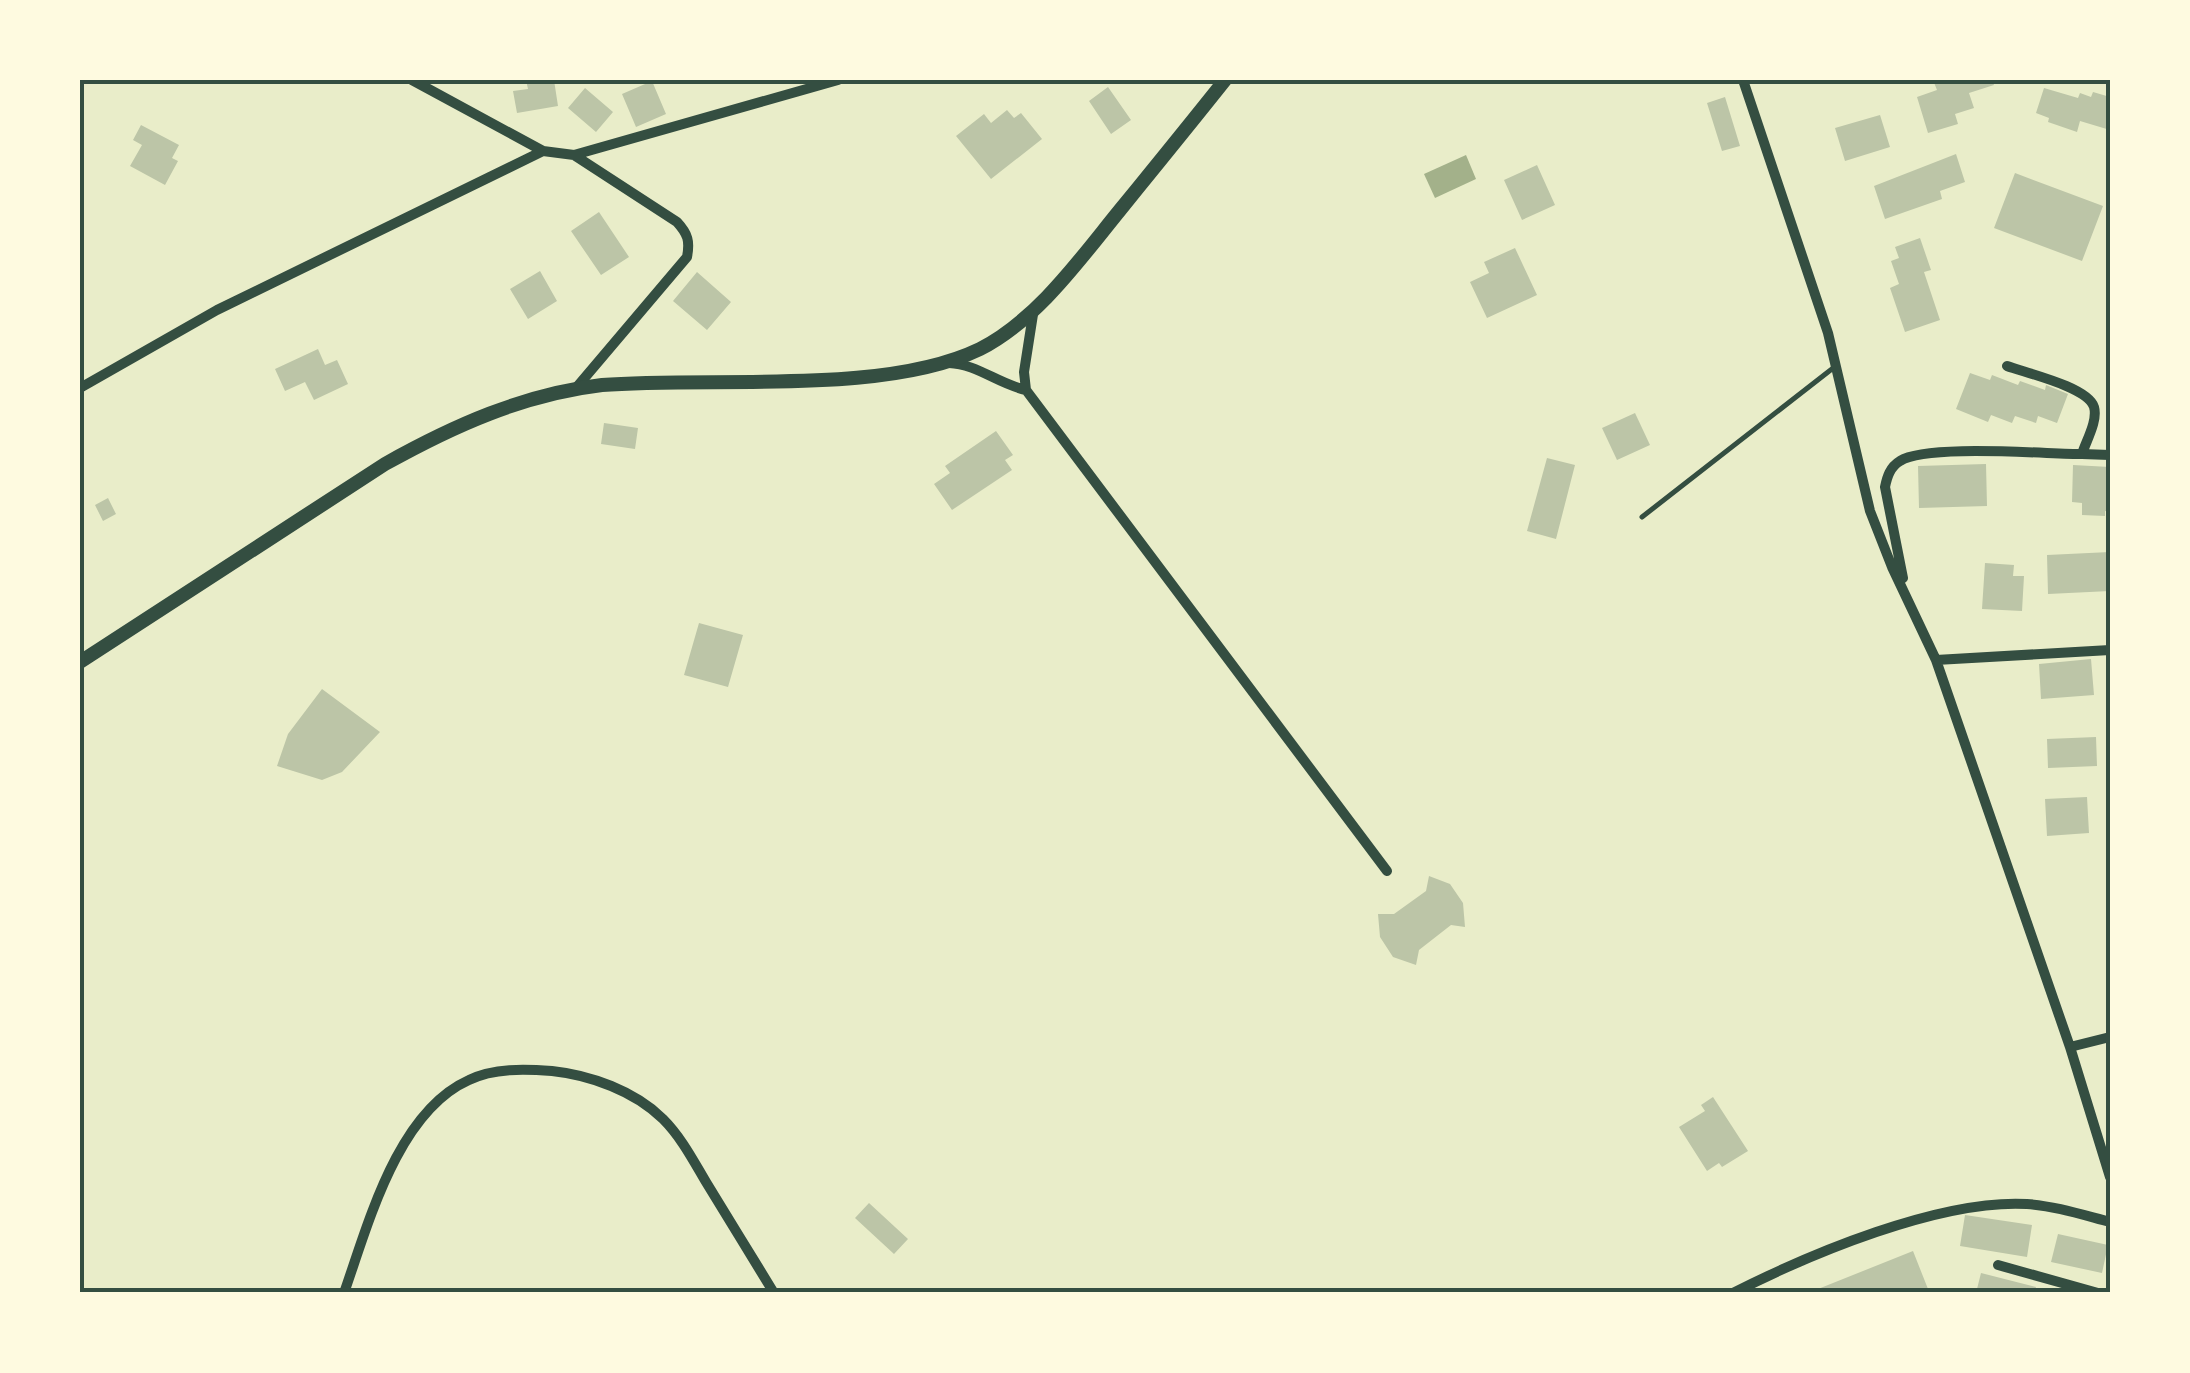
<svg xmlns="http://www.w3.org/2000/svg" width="2190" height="1373" font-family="Rubik,sans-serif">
  <rect width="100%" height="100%" fill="#e9edc9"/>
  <path fill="#a3b18a" d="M 1466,155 L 1476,179 L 1435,198 L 1424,174 Z"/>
  <path fill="#bcc5a7" d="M 526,80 L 554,80 L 558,106 L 517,113 L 513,91 L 528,89 Z
    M 1933,80 L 1992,80 L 1994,85 L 1969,93 L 1974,108 L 1955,114 L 1958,124 L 1928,133 L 1917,97 L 1937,90 Z
    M 652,81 L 666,114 L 636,127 L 622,94 Z
    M 1108,87 L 1131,120 L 1111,134 L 1089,101 Z
    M 585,88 L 613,112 L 596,132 L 568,108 Z
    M 2044,88 L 2078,98 L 2080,93 L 2091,97 L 2093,92 L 2110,97 L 2110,130 L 2080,121 L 2077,132 L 2048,122 L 2049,118 L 2036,113 Z
    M 1725,97 L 1740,146 L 1722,151 L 1707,103 Z
    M 1007,110 L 1014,118 L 1021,113 L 1042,139 L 991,179 L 956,136 L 984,114 L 991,123 Z
    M 1880,115 L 1890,147 L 1845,161 L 1835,128 Z
    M 141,125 L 179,145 L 172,158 L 178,161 L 165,185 L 130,166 L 142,145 L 133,140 Z
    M 1956,154 L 1965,182 L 1940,191 L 1942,199 L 1885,219 L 1874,186 Z
    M 1537,165 L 1555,205 L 1522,220 L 1504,180 Z
    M 2015,173 L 2103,206 L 2082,261 L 1994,228 Z
    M 599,212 L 629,257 L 601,275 L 571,231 Z
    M 1920,238 L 1931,270 L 1924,272 L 1940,320 L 1905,332 L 1890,288 L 1899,284 L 1891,261 L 1899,258 L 1895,247 Z
    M 1515,248 L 1537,295 L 1487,318 L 1470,282 L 1489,273 L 1484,262 Z
    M 540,271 L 557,301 L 528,319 L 510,289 Z
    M 697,272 L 731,302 L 707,330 L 673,301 Z
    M 318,349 L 325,365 L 337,360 L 348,384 L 314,400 L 305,382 L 285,391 L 275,369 Z
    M 1970,373 L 1990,380 L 1992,375 L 2018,385 L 2020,381 L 2045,390 L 2046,385 L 2068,394 L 2057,423 L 2038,416 L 2036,423 L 2015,416 L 2012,423 L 1991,415 L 1988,422 L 1956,409 Z
    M 1635,413 L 1650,445 L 1617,460 L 1602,428 Z
    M 604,423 L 638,428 L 635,449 L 601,444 Z
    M 996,431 L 1013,455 L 1005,460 L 1012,470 L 952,510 L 934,484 L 950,473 L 945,466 Z
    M 1547,458 L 1575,465 L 1556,539 L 1527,531 Z
    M 1986,464 L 1987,506 L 1919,508 L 1918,466 Z
    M 2073,465 L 2110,467 L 2110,512 L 2105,511 L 2105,516 L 2082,515 L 2082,503 L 2072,502 Z
    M 108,498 L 116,514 L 103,521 L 95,505 Z
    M 2110,552 L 2110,591 L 2048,594 L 2047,555 Z
    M 1985,563 L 2014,565 L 2013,576 L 2024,576 L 2022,611 L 1982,609 Z
    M 699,623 L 743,635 L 728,687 L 684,675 Z
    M 2091,659 L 2094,695 L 2041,699 L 2039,664 Z
    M 322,689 L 380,732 L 342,772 L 322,780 L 277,766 L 288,734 Z
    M 2096,737 L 2097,766 L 2048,768 L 2047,739 Z
    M 2087,797 L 2089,833 L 2047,836 L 2045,799 Z
    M 1429,876 L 1450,884 L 1463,903 L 1465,927 L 1451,925 L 1419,950 L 1416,965 L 1393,957 L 1380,937 L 1378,914 L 1394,914 L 1426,891 Z
    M 1713,1097 L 1748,1151 L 1722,1167 L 1719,1163 L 1707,1171 L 1679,1127 L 1705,1111 L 1701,1105 Z
    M 869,1203 L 908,1239 L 894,1254 L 855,1218 Z
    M 1965,1215 L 2032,1225 L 2027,1257 L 1960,1246 Z
    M 2058,1234 L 2108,1245 L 2102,1273 L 2051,1262 Z
    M 1913,1251 L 1928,1289 L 1917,1293 L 1808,1293 Z
    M 1981,1273 L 2036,1287 L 2034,1293 L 1976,1293 Z"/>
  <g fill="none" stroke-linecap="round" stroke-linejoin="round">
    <path stroke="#344e41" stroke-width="5" d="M 1642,517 L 1837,365"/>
    <path stroke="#344e41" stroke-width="10" d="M 412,80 L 543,151 L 574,155 L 677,222 C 688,234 690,241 687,257 L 576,388
      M 1743,80 L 1828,333 L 1870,511 L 1892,567 L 1936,660 L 2070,1047 L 2110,1177
      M 574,155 L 838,80
      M 1034,308 L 1024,372 L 1026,390 L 1387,871
      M 949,363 C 977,364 998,384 1026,390
      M 80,388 L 217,310 L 543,151
      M 2082,454 L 2110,455
      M 1903,578 L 1885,487 C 1887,477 1890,467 1900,461 C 1926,444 2045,454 2082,454 C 2086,441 2098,421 2094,407 C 2088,387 2026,373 2007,366
      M 1936,660 L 2110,650
      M 2070,1047 L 2110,1037
      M 1998,1265 L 2098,1293
      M 344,1293 C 368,1225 397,1112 469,1080 C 494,1068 524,1069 552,1071 C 590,1075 635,1091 663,1119 C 681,1137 693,1160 706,1182 C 729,1219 751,1256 774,1293
      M 1733,1293 C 1810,1254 1940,1199 2027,1204 C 2055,1206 2083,1215 2110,1222"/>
    <path stroke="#344e41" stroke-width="14" d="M 80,662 L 385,464 C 453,426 524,394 602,385 C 711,376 883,396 980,349 C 1037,320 1080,259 1120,210 C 1155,167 1190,124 1225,80"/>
  </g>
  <rect width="2190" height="1373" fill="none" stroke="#fefae0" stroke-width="165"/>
  <rect x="82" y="82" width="2026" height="1208" fill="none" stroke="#344e41" stroke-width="4"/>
</svg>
